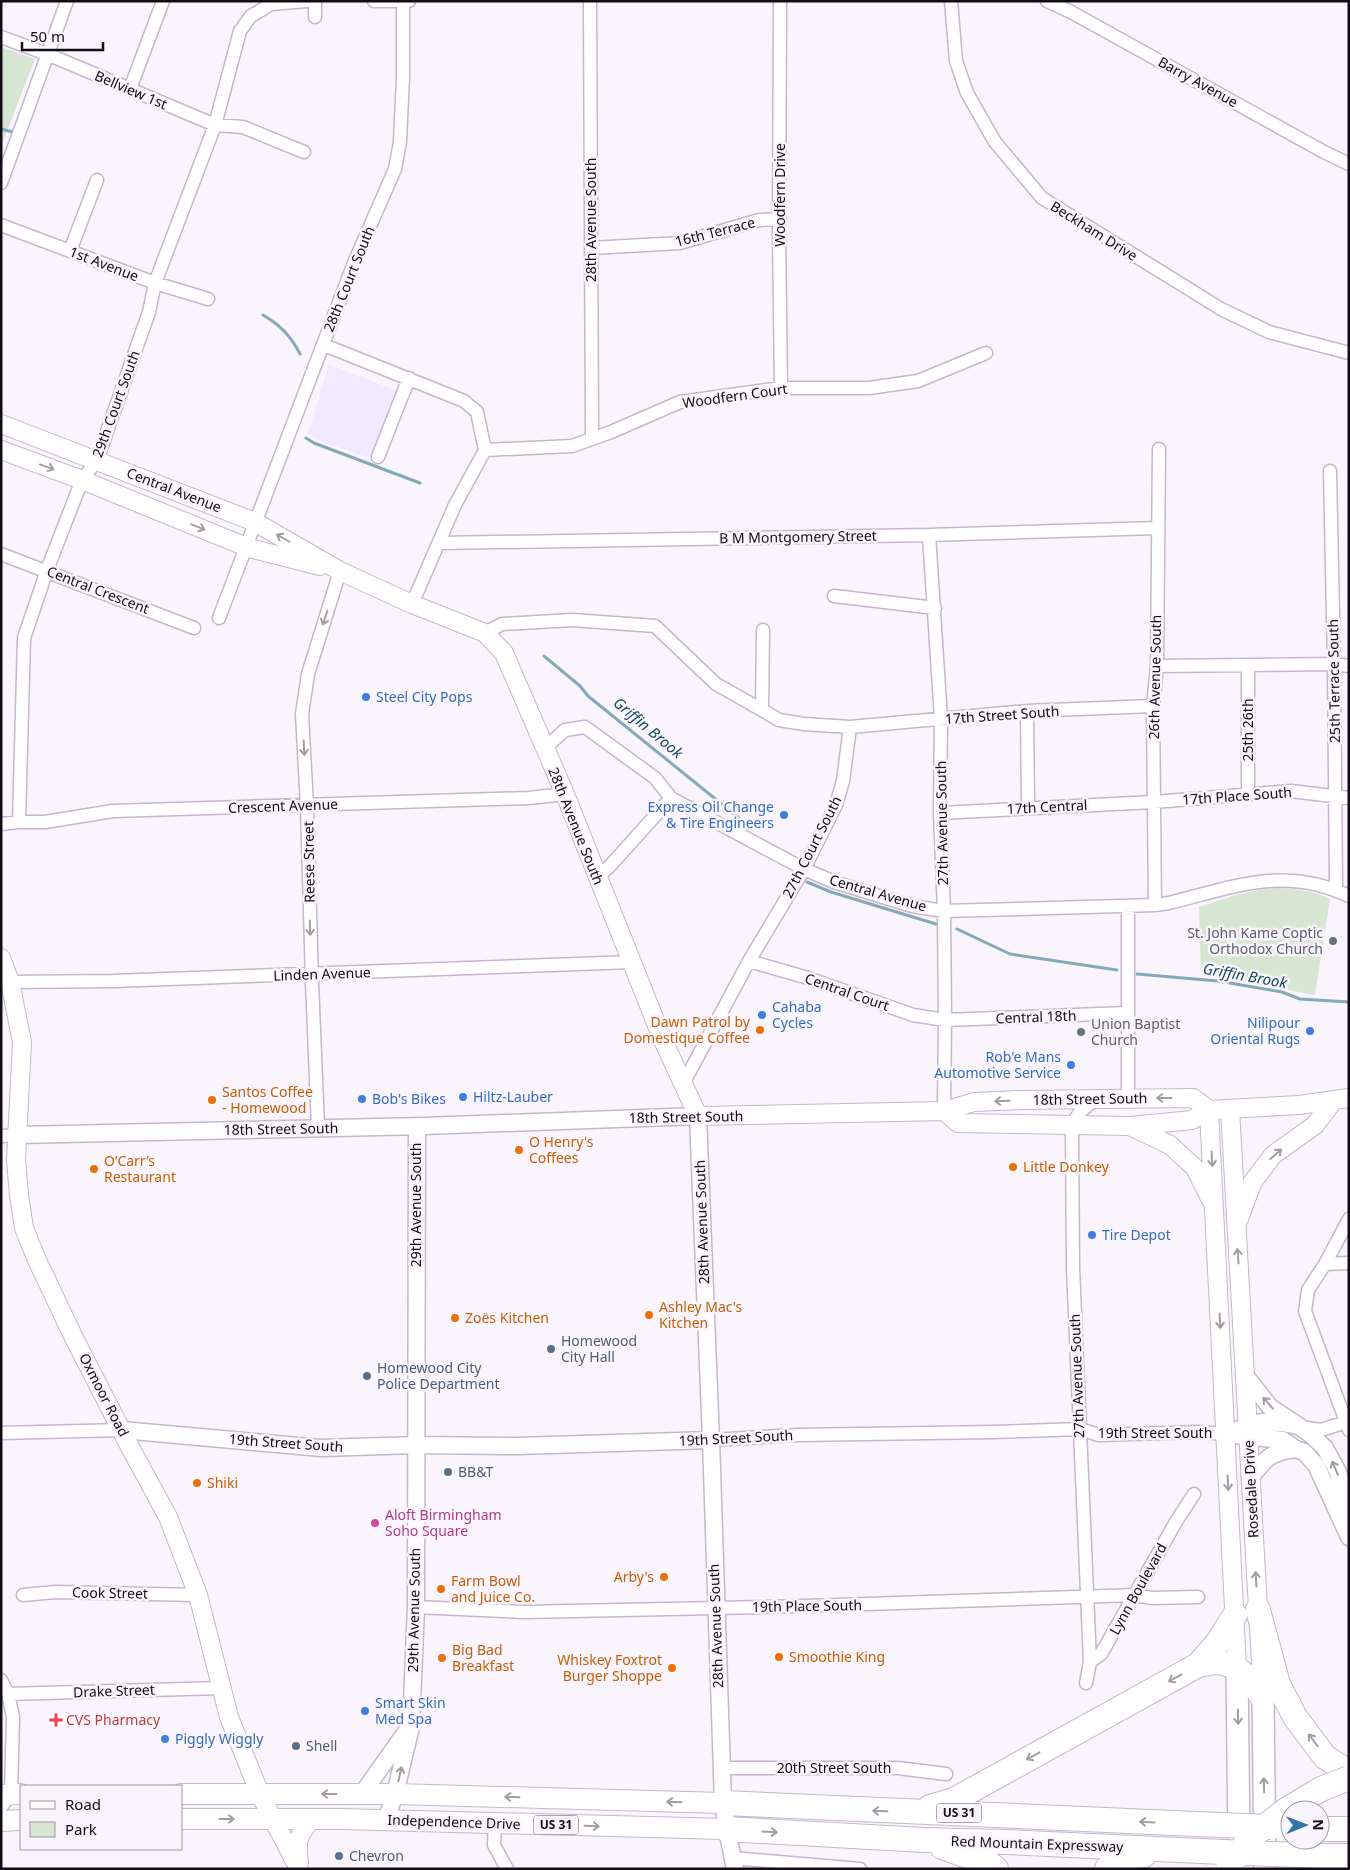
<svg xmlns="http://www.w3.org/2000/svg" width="1350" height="1870" font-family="'Noto Sans',sans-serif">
  <rect width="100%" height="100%" fill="#faf4fd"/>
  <path fill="#f0e9ff" d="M 329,365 L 398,391 L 373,459 L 318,440 L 308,434 Z"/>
  <path fill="#d7e6d2" d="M 1,47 L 35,59 L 1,147 Z
    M 1271,888 C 1291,888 1312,890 1330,899 L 1315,995 L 1201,974 L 1199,907 L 1239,894 Z"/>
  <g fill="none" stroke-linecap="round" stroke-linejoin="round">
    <path stroke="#84a9b8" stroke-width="3" d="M 1,129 L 13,132
      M 263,315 C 280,325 291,336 300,354
      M 306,438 L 314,443 L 420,483
      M 544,656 L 580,686 L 588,696 L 739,818
      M 807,882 L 831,892 L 936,924
      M 957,929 L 1010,954 L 1117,970
      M 1137,974 L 1218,981 L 1282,992 L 1300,999 L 1349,1002"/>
    <defs>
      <path id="minor" d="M 374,1 L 409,1
        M 590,1 L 592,438
        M 780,1 L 779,234 L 781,388
        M 951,1 L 956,61 L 967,93 L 995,142 L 1042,198 L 1221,309 L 1269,332 L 1349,353
        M 1047,1 L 1071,12 L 1324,152 L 1349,164
        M 315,17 L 315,1
        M 1,37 L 47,54 L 215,125 L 243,127 L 304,152
        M 130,89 L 163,1
        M 1,183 L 67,1
        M 1,225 L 155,283 L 208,299
        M 591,248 L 680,243 L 759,220 L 780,219
        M 70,251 L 97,180
        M 324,345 L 464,401 L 477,412 L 485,450
        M 485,450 L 572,446 L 611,432 L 680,402 L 781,388 L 869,388 L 918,381 L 986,353
        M 378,457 L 409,378
        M 1330,471 L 1334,664 L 1336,890
        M 929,535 L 941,719 L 940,813 L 944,911 L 945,1020 L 944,1111
        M 440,543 L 929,535 L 1157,528
        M 1,554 L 194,628
        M 834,596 L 935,608
        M 412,604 L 455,505 L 485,450
        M 219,618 L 354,263 L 395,169 L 400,142 L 403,76 L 403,1
        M 485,633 L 502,624 L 572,620 L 655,626 L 716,684 L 762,710
        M 1157,666 L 1334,664 L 1349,666
        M 1027,711 L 1028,807
        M 850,727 L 1027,711 L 1153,706
        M 545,748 L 565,730 L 585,727 L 655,778 L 671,798 L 804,869 L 834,882 L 912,906 L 944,911 L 1155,905 L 1169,903 C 1234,887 1284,865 1349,896
        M 1248,794 L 1248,665
        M 940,813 L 1154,802 L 1291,791 L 1349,798
        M 19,822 L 24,638 L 47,570 L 82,480 L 97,460 L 149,312 L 155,283 L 215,125 L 240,31 L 251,16 L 271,4 L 307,1
        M 1,824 L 19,822 L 45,822 L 113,811 L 529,798 L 565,794
        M 597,877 L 609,867 L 671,798
        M 1155,905 L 1153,706 L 1157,666 L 1159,449
        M 749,961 L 808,978 L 913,1015 L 945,1020 L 1127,1013
        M 10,982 L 113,981 L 633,962
        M 683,1084 L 749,961 L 804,869 L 836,805 L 843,781 L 850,727 L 804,724 L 779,720 L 762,710 L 763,630
        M 1128,1098 L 1128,906
        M 318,1128 L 312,982 L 307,806 L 302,714 L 308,674 L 340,571
        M 1,1136 L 18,1135
        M 1349,1219 L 1325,1264 L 1308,1290 L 1305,1311 L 1349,1430
        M 1325,1264 L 1349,1263
        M 1300,1427 L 1321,1430 L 1346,1422
        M 1,1433 L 122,1430
        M 711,1440 L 798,1435 L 993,1432 L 1080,1429 L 1099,1435 L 1198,1432 L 1226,1434
        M 23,1595 L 55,1592 L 198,1595
        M 416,1607 L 524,1612 L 806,1606 L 1135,1595 L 1151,1598 L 1198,1597
        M 1090,1662 L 1073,1268 L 1072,1125 L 1080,1112 L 1095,1099
        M 1,1680 L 8,1694 L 13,1717 L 11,1794 L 1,1807
        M 1086,1683 L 1090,1662 L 1101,1654 L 1177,1520 L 1194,1494
        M 8,1694 L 221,1688
        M 721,1768 L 898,1768 L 946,1774
        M 495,1823 L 494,1845 L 507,1869
        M 732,1858 L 860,1869"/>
      <path id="tertiary" d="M 18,1135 L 424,1126 L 698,1116 L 711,1440 L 723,1803 C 726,1825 730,1847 735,1869
        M 1244,1374 L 1270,1407 L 1309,1433 L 1325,1448 L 1338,1472 L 1349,1514
        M 122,1430 L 321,1448 L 416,1445 L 518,1446 L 711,1440
        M 1237,1430 L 1261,1422 L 1282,1423 L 1293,1425
        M 1226,1434 L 1283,1440 L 1296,1449 L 1304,1452 L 1316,1465 L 1349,1537
        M 1250,1478 C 1266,1458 1270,1452 1296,1449
        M 362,1794 L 406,1732
        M 386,1820 L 395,1794 L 411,1727 L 416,1607 L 417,1126"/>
      <path id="secondary" d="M 1,424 L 255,522 L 340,571 L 412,604 L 485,633 L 504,653 L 565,794 L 662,1038 L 698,1116 L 944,1111 L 974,1102 L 1021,1100 L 1193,1098 L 1209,1110 L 1299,1105 L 1349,1098
        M 1,450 L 82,480 L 249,548 L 320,566
        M 1,958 L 10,982 L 22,1042 L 16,1160 L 19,1195 L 24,1228 L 37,1260 L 74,1338 L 131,1449 L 168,1517 L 198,1595 L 229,1717 L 260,1794 L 299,1869
        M 1230,1109 L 1263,1698
        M 1209,1110 L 1237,1668
        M 944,1111 L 958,1123 L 1130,1126 L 1192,1120 L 1209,1110
        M 1130,1126 L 1170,1145 L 1195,1168 L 1211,1200
        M 1239,1219 L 1252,1183 L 1273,1155 L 1315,1125 L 1333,1101
        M 299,1863 C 296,1842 297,1834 314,1818"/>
      <path id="primary" d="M 181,1794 L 395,1794 L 723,1803
        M 1,1795 L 21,1794
        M 181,1819 L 341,1819 L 726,1829
        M 1,1821 L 21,1820"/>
      <path id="trunk" d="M 1237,1668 L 1239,1843
        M 1263,1698 L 1265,1869"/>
      <path id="motorway" d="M 1258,1610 L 1278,1684 L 1295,1717 L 1325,1757 L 1349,1772
        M 1198,1665 L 1218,1642 L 1235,1615
        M 723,1803 L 1196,1824
        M 930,1807 L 954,1800 L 1198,1665 C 1204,1664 1212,1662 1218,1662 C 1239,1664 1252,1682 1263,1698
        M 726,1829 L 924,1840 L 1007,1842 L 1200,1851
        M 1320,1829 L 1349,1829
        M 942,1847 L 990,1864 L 996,1869
        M 1322,1856 L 1349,1856
        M 1107,1869 C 1118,1859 1130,1856 1144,1855"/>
    </defs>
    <use href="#minor" stroke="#c5b7cb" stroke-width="15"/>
    <use href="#tertiary" stroke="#c5b7cb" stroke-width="19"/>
    <use href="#secondary" stroke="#c5b7cb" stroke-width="20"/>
    <use href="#primary" stroke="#c5b7cb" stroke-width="22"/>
    <use href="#trunk" stroke="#c5b7cb" stroke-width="24"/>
    <use href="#motorway" stroke="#c5b7cb" stroke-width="26"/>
    <use href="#minor" stroke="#fff" stroke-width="12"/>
    <use href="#tertiary" stroke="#fff" stroke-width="16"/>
    <use href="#secondary" stroke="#fff" stroke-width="18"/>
    <use href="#primary" stroke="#fff" stroke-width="20"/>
    <use href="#trunk" stroke="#fff" stroke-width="21"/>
    <use href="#motorway" stroke="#fff" stroke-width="24"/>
    <defs>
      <path id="motorway-bridge" d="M 1196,1824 L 1271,1827
        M 1200,1851 L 1322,1856
        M 1228,1869 L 1250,1838 L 1286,1810 L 1321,1789 L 1349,1778"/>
    </defs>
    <use href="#motorway-bridge" stroke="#c5b7cb" stroke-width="26" stroke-linecap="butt"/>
    <use href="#motorway-bridge" stroke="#fff" stroke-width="24"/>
  </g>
  <defs><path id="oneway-shaft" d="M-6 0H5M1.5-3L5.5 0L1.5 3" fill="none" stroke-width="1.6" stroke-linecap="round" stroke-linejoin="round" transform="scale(1.25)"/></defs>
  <g stroke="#a09ea1">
    <use href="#oneway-shaft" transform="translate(47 467) rotate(20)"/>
    <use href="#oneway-shaft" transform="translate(198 527) rotate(22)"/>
    <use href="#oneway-shaft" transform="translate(283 538) rotate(-150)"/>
    <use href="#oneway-shaft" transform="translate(325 618) rotate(108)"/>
    <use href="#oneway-shaft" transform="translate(304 748) rotate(87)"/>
    <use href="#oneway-shaft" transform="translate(310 928) rotate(88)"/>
    <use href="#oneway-shaft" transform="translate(1164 1098) rotate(180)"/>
    <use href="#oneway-shaft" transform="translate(1002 1101) rotate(178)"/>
    <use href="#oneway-shaft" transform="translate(1276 1154) rotate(-42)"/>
    <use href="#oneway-shaft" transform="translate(1212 1159) rotate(87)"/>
    <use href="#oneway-shaft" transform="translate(1238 1256) rotate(-94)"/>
    <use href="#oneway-shaft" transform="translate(1220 1321) rotate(87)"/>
    <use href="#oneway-shaft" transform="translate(1268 1403) rotate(-132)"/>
    <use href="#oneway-shaft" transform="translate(1335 1468) rotate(-113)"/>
    <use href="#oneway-shaft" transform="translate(1228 1483) rotate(87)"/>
    <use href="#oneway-shaft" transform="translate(1256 1579) rotate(-93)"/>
    <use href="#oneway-shaft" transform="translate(1175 1678) rotate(151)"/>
    <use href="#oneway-shaft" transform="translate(1238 1717) rotate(89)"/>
    <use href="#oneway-shaft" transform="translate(1313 1740) rotate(-127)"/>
    <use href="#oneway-shaft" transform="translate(1033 1756) rotate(151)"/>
    <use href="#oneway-shaft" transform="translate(400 1774) rotate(-77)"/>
    <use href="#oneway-shaft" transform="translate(1264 1785) rotate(-91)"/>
    <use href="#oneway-shaft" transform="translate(329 1794) rotate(-180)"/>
    <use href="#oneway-shaft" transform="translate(512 1797) rotate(-178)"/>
    <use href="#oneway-shaft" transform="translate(674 1802) rotate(-178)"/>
    <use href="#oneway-shaft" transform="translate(880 1811) rotate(-178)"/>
    <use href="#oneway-shaft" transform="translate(227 1819)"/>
    <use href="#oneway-shaft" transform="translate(1147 1822) rotate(-177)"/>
    <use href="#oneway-shaft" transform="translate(592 1826) rotate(2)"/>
    <use href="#oneway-shaft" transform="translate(770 1832) rotate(3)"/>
  </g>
  <g fill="#3f7fe0" stroke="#faf4fd" stroke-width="2">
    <circle cx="366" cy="697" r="5"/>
    <circle cx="784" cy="815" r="5"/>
    <circle cx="762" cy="1015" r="5"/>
    <circle cx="1310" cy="1031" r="5"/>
    <circle cx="1071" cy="1065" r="5"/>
    <circle cx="463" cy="1097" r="5"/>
    <circle cx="362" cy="1099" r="5"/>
    <circle cx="1092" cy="1235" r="5"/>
    <circle cx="365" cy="1711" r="5"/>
    <circle cx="165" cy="1739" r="5"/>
  </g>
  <g fill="#6b7280" stroke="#faf4fd" stroke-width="2">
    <circle cx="1333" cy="941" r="5"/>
    <circle cx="1081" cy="1032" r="5"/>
  </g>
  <g fill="#e8710a" stroke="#faf4fd" stroke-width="2">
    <circle cx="760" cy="1030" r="5"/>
    <circle cx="212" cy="1100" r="5"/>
    <circle cx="519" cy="1150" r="5"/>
    <circle cx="1013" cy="1167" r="5"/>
    <circle cx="94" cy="1169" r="5"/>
    <circle cx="649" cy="1315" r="5"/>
    <circle cx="455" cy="1318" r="5"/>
    <circle cx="197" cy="1483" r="5"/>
    <circle cx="664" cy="1577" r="5"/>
    <circle cx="441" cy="1589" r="5"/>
    <circle cx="779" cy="1657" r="5"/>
    <circle cx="442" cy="1658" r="5"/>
    <circle cx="672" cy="1668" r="5"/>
  </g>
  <g fill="#5c6f8a" stroke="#faf4fd" stroke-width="2">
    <circle cx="551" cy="1349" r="5"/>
    <circle cx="367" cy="1376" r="5"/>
    <circle cx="448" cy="1472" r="5"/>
    <circle cx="296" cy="1746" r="5"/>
    <circle cx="339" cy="1856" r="5"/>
  </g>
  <circle fill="#d1479c" stroke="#faf4fd" stroke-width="2" cx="375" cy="1523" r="5"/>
  <path fill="#e0444e" stroke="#faf4fd" stroke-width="2" d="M53.5 1712.5h5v5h5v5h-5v5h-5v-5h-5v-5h5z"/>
  <g text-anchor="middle" stroke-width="5" stroke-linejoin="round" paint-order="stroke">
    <g fill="#faf4fd" stroke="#58525a" stroke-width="1">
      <rect x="936.5" y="1803.5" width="45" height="19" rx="4"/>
      <rect x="533.5" y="1815.5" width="45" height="19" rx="4"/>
    </g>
    <g font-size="12" font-weight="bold" fill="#120d14">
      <text x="959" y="1817">US 31</text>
      <text x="556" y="1829">US 31</text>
    </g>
    <g font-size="14" fill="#120d14" stroke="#faf4fd">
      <text transform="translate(1198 82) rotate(29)" y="5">Barry Avenue</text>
      <text transform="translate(131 90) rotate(23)" y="5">Bellview 1st</text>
      <text transform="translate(780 195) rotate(-90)" y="5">Woodfern Drive</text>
      <text transform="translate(591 220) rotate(-90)" y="5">28th Avenue South</text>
      <text transform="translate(1094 231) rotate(32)" y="5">Beckham Drive</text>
      <text transform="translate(715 232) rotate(-14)" y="5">16th Terrace</text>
      <text transform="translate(104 264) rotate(21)" y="5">1st Avenue</text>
      <text transform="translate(349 279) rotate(-68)" y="5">28th Court South</text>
      <text transform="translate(735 396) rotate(-8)" y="5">Woodfern Court</text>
      <text transform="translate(116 404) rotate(-70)" y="5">29th Court South</text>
      <text transform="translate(174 490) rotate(21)" y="5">Central Avenue</text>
      <text transform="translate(798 537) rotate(-1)" y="5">B M Montgomery Street</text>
      <text transform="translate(98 590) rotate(21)" y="5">Central Crescent</text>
      <text transform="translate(1155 677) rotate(-89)" y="5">26th Avenue South</text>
      <text transform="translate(1334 681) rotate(-91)" y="5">25th Terrace South</text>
      <text transform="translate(1002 715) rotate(-4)" y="5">17th Street South</text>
      <text transform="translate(1248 730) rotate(-90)" y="5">25th 26th</text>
      <text transform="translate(1237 796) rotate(-4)" y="5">17th Place South</text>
      <text transform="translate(283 806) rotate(-2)" y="5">Crescent Avenue</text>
      <text transform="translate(1047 807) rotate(-3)" y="5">17th Central</text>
      <text transform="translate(942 823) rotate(-91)" y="5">27th Avenue South</text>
      <text transform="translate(576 826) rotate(68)" y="5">28th Avenue South</text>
      <text transform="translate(812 847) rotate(-63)" y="5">27th Court South</text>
      <text transform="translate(309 862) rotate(-91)" y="5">Reese Street</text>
      <text transform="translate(878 893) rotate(16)" y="5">Central Avenue</text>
      <text transform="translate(322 974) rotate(-2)" y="5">Linden Avenue</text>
      <text transform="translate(847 992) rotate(19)" y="5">Central Court</text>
      <text transform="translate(1036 1017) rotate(-2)" y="5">Central 18th</text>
      <text transform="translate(1090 1099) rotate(-1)" y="5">18th Street South</text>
      <text transform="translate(686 1117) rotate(-1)" y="5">18th Street South</text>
      <text transform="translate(281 1129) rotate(-1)" y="5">18th Street South</text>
      <text transform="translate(416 1205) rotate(-90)" y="5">29th Avenue South</text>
      <text transform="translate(702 1222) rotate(-92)" y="5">28th Avenue South</text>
      <text transform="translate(1077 1376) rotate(-92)" y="5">27th Avenue South</text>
      <text transform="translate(104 1395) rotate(63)" y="5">Oxmoor Road</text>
      <text x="1155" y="1438">19th Street South</text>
      <text transform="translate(736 1438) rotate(-3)" y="5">19th Street South</text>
      <text transform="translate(286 1443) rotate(4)" y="5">19th Street South</text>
      <text transform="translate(1251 1489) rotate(-93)" y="5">Rosedale Drive</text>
      <text transform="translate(1138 1589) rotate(-61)" y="5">Lynn Boulevard</text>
      <text transform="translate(110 1593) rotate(1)" y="5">Cook Street</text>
      <text transform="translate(807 1606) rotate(-1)" y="5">19th Place South</text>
      <text transform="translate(414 1610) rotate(-89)" y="5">29th Avenue South</text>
      <text transform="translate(716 1626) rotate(-92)" y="5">28th Avenue South</text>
      <text transform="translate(114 1691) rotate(-2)" y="5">Drake Street</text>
      <text x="834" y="1773">20th Street South</text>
      <text transform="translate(454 1822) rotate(2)" y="5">Independence Drive</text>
      <text transform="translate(1037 1844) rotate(2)" y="5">Red Mountain Expressway</text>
    </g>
    <g font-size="14" fill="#366cbe" stroke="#faf4fd" text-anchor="start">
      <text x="376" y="702">Steel City Pops</text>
      <text x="774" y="812" text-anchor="end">Express Oil Change<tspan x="774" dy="16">&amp; Tire Engineers</tspan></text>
      <text x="772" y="1012">Cahaba<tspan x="772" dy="16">Cycles</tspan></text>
      <text x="1300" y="1028" text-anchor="end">Nilipour<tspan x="1300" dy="16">Oriental Rugs</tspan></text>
      <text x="1061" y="1062" text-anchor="end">Rob'e Mans<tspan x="1061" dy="16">Automotive Service</tspan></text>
      <text x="473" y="1102">Hiltz-Lauber</text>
      <text x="372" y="1104">Bob's Bikes</text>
      <text x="1102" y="1240">Tire Depot</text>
      <text x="375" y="1708">Smart Skin<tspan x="375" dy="16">Med Spa</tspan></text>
      <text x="175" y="1744">Piggly Wiggly</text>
    </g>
    <g font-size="14" fill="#5b616d" stroke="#faf4fd" text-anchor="end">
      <text x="1323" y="938">St. John Kame Coptic<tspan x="1323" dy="16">Orthodox Church</tspan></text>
      <text x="1091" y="1029" text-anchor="start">Union Baptist<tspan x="1091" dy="16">Church</tspan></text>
    </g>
    <g font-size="14" fill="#c56008" stroke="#faf4fd" text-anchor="start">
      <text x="750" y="1027" text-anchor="end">Dawn Patrol by<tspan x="750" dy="16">Domestique Coffee</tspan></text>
      <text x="222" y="1097">Santos Coffee<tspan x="222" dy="16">- Homewood</tspan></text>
      <text x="529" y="1147">O Henry's<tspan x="529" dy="16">Coffees</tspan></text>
      <text x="104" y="1166">O’Carr’s<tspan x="104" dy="16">Restaurant</tspan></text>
      <text x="1023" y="1172">Little Donkey</text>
      <text x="659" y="1312">Ashley Mac's<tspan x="659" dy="16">Kitchen</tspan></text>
      <text x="465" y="1323">Zoës Kitchen</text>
      <text x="207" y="1488">Shiki</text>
      <text x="654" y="1582" text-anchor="end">Arby's</text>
      <text x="451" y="1586">Farm Bowl<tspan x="451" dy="16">and Juice Co.</tspan></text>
      <text x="452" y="1655">Big Bad<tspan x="452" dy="16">Breakfast</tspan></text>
      <text x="789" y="1662">Smoothie King</text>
      <text x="662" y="1665" text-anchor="end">Whiskey Foxtrot<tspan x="662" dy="16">Burger Shoppe</tspan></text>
    </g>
    <g font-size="14" fill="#4e5e75" stroke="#faf4fd" text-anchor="start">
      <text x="561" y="1346">Homewood<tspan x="561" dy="16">City Hall</tspan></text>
      <text x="377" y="1373">Homewood City<tspan x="377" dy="16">Police Department</tspan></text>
      <text x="458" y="1477">BB&amp;T</text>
      <text x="306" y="1751">Shell</text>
      <text x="349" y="1861">Chevron</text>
    </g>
    <g font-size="14" fill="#b23c85" stroke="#faf4fd" text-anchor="start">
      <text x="385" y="1520">Aloft Birmingham<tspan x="385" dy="16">Soho Square</tspan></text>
    </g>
    <g font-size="14" fill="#be3a42" stroke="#faf4fd" text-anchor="start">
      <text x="66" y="1725">CVS Pharmacy</text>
    </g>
    <g font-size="15" font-style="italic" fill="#15495a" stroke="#faf4fd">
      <text transform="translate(648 728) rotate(40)" y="5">Griffin Brook</text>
      <text transform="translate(1245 976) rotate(10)" y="5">Griffin Brook</text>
    </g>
  </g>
  <rect width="1350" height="1870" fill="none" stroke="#120d14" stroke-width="5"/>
  <rect x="20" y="1785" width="162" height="65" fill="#faf4fd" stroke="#9d98a0"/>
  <rect x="30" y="1801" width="25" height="8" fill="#ffffff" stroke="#9d98a0"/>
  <text x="65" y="1810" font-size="15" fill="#120d14">Road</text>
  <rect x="30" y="1822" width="25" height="15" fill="#d7e6d2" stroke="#9d98a0"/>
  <text x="65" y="1835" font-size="15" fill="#120d14">Park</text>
  <g transform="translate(1305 1825) rotate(89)"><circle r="24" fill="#faf4fd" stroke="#9d98a0"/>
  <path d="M0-4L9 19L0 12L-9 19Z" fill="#3375ab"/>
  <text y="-8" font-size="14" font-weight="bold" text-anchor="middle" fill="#120d14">N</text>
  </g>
  <path d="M22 42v8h81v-8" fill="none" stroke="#120d14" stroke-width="2.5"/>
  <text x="30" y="42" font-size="15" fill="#120d14" stroke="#faf4fd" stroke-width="4" paint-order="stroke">50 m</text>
</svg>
